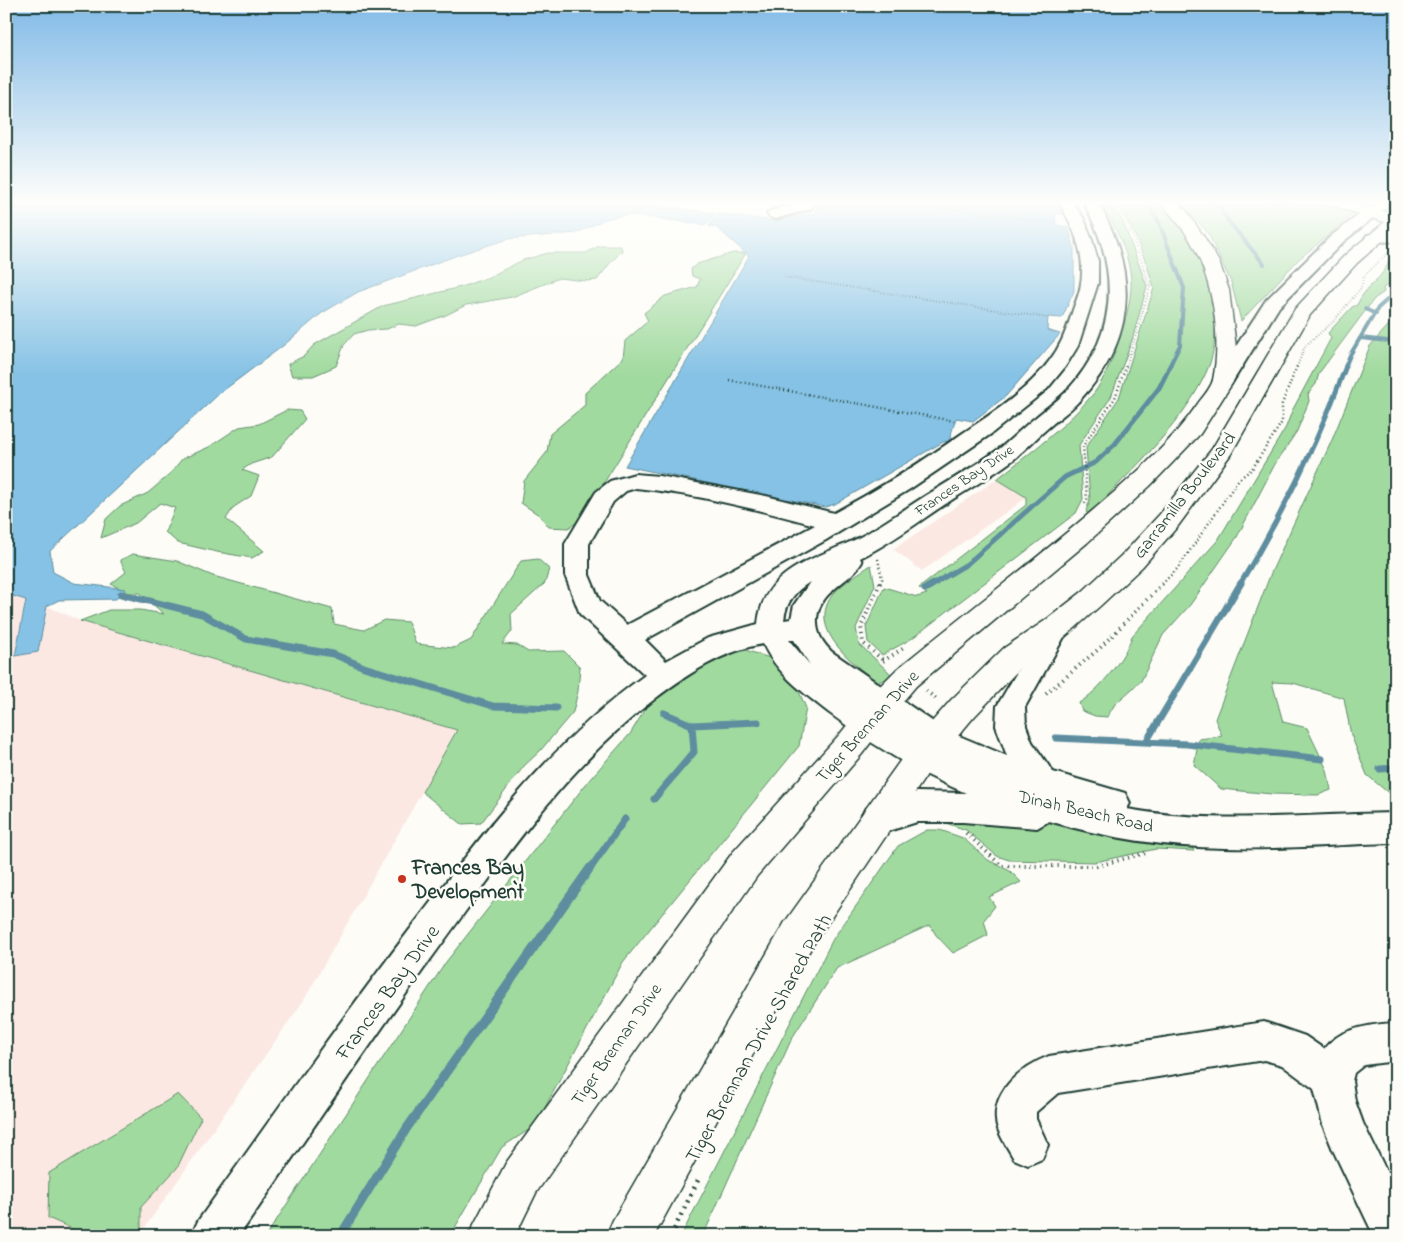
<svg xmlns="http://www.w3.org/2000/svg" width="1402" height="1242" font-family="'Indie Flower',sans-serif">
  <rect width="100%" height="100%" fill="#fdfcf7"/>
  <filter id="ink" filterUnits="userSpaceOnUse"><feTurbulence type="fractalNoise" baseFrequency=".02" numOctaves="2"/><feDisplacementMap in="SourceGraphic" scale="10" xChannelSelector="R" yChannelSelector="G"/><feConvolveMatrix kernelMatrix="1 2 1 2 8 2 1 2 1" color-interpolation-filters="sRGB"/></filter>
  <g filter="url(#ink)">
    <path fill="#fbe8e3" d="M 997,479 L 1026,498 L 922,571 L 893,549 Z
      M 6,594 L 26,600 L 15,656 L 38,652 L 47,606 L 85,623 L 457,730 L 304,1000 L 139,1236 L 6,1236 Z"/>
    <path fill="#a1da9f" stroke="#608c6a" d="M 1098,201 L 1108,201 L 1122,220 L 1147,286 L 1132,340 L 1111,397 L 1079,445 L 1083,499 L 1076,513 L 911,639 L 882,655 L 868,642 L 866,627 L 884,587 L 917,597 L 927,594 L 919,588 L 1026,505 L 1026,497 L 997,479 C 1031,452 1066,427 1094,393 C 1111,371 1131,313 1131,285 C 1132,260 1114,220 1098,201 Z
      M 1112,201 L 1161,201 C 1171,214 1183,227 1191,241 C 1210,275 1223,324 1210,363 C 1189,419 1130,472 1089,514 L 1086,512 L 1090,499 L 1086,447 L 1119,398 L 1154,288 L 1147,265 L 1134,233 L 1122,212 Z
      M 1179,201 L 1317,201 L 1356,212 L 1299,259 L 1241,321 L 1231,282 L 1208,233 Z
      M 599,246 L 621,246 L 622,251 L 611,262 L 597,280 L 586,281 L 559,278 L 512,297 L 466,305 L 446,315 L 416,326 L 399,324 L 387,329 L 368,330 L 354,334 L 344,345 L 336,366 L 313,376 L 292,376 L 288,364 L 304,356 L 314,345 L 383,306 L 461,287 L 489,277 L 523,260 L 548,253 L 586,253 Z
      M 733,253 L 746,253 L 581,520 L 568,528 L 549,527 L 539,515 L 521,503 L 524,481 L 547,452 L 550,434 L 585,405 L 585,393 L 623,358 L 625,341 L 648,321 L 644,313 L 665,296 L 697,287 L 700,279 L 692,276 L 691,269 L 697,264 Z
      M 1396,259 L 1396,280 L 1383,288 L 1384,292 L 1374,299 L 1319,373 L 1316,384 L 1308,394 L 1309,401 L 1297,431 L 1275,464 L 1237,537 L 1190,605 L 1163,635 L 1141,681 L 1115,704 L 1107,717 L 1095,716 L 1082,711 L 1079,703 C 1099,691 1125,658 1132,636 L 1218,540 L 1286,427 L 1292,411 L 1331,338 L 1328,333 L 1352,307 L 1357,305 C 1359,301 1362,295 1365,292 C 1374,280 1384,276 1389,260 Z
      M 1396,303 L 1396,796 L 1392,796 L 1367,775 L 1351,735 L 1344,698 L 1293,683 L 1272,682 L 1283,722 L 1307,728 L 1327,770 L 1331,790 L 1318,795 L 1272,794 L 1221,789 L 1194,765 L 1199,739 L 1222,736 L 1215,719 L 1271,573 L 1332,440 L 1370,346 L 1395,318 L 1392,307 Z
      M 287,410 L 300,411 L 305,419 L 272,457 L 251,464 L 242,470 L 259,476 L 251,496 L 234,507 L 226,519 L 264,551 L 252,558 L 217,552 L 178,543 L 165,532 L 175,508 L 160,503 L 136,523 L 101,538 L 106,519 L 120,506 L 148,493 L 169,475 L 182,459 L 209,447 L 239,427 L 259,424 Z
      M 133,554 L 177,561 L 213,576 L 332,609 L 334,624 L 364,630 L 384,620 L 408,622 L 416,644 L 454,648 L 471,640 L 521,561 L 538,559 L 549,569 L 545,583 L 511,614 L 512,631 L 502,644 L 517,645 L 528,652 L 564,651 L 580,667 L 578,691 L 573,712 L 540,751 L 524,766 L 481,823 L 462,824 L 422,792 L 457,730 L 80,621 L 109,610 L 140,610 L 164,614 L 140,593 L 129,593 L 111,584 L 126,572 L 120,560 Z
      M 871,565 L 875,585 L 856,628 L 859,644 L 891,674 L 885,680 L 876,682 C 852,662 805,628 834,593 C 844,582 859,573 871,565 Z
      M 745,650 L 770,658 L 794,680 L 806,708 L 799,746 L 623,962 L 535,1126 L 502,1147 L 450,1236 L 266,1236 L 446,962 L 590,779 L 630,734 L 646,708 L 677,682 L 722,654 Z
      M 937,816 L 1053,822 L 1192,847 L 1194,851 L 1156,849 L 1095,862 L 1009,860 L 997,856 L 966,830 L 937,820 Z
      M 927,830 L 940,830 L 963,838 L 988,860 L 1010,871 L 1021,882 L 989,897 L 995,906 L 984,920 L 988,935 L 953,953 L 936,935 L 930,925 L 837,968 L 792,1038 L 703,1236 L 681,1236 L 833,939 L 898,846 Z
      M 178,1094 L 201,1118 L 177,1168 L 141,1207 L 141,1236 L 74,1236 L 75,1230 L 48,1218 L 49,1173 Z"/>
    <path fill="#86c2e5" stroke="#5d8d9e" d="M 6,201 L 641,201 L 654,205 L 645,217 L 625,215 L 605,219 L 577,233 L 508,239 L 458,255 L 358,292 L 322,313 L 284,345 L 220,393 L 50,551 L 53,572 L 74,583 L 126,589 L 116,599 L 59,600 L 47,606 L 38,652 L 15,656 L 26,600 L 6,594 Z
      M 820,201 L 1054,201 L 1062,214 L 1055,214 L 1056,225 L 1068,227 L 1074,247 L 1074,291 L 1062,318 L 1048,317 L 1047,330 L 1060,334 L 1006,396 L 973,421 L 956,418 L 949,441 L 943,442 L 835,504 L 825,507 L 625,466 L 749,256 L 716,227 L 709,226 L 717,214 L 776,221 L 814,213 Z
      M 656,206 L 715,213 L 706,225 L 647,217 Z"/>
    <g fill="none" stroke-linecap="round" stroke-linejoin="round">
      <path stroke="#5d8d9e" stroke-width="4" d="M 1145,201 L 1158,220 L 1184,288 L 1180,345 L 1169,367
        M 1215,201 L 1229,222 L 1264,264
        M 1365,309 L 1376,314
        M 1361,338 L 1396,342
        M 1345,367 L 1350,355 L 1378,308 L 1396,292"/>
      <path stroke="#5d8d9e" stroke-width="5" d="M 933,584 L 967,564 L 1065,477 L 1096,462 L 1115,444 L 1159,388 L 1170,366
        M 1240,584 C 1282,515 1318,442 1346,366"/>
      <path stroke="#5d8d9e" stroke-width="7" d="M 925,589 L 935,583
        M 121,594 L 202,614 L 246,639 L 333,654 L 364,667 L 493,706 L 556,708
        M 664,713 L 692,725 L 758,722
        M 1056,738 L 1187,744 L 1322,759
        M 1146,742 L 1241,583
        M 1380,769 L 1396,768
        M 654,799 L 694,752 L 692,725
        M 590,869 L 625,819"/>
      <path stroke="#5d8d9e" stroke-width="9" d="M 340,1236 L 407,1128 L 590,868"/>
      <defs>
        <path id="minor" d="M 802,201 L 816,201 L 811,209 L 775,219 L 770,217 L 767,214 L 770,211 Z
          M 1058,201 L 1072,201 L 1084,219 L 1092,240 L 1098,261 L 1098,283 L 1078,346 L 1065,367 L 1047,389 L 991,434 L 910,489 L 826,540 L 645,640 L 666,661 L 708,638 L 758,624 C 763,566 822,558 864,535 C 889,521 911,504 935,490 C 956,477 978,464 999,449 C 1012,439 1023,427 1036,417 C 1045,409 1056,402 1065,393 C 1120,334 1120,269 1083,201 L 1097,201 C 1139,273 1137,340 1078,402 C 1070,411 1059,418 1049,427 C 1037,437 1026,449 1013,460 C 994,474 973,487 953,499 C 922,519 893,542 860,558 L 862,562 C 850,583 820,590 817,618 C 816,633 822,642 832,652 L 945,730 L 1007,756 L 996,726 L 997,706 L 1047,621 L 1056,618 L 1065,621 L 1069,628 L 1025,707 L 1026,726 L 1032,742 L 1053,772 L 1125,793 L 1130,803 L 1127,809 C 1216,825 1306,814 1396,813 L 1396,843 C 1339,844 1282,850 1225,848 C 1166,847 1106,838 1049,821 L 1037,828 L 963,822 L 917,822 L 876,835 L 865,831 L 860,820 L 865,809 L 917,792 L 966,793 C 916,772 871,744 828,712 C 803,692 777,674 763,644 C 723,651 689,673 656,698 C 564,768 498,867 430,960 C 365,1051 302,1144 239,1236 L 191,1236 L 198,1221 C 269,1121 340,1021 414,924 C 483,833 552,742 645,675 L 580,614 L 565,575 L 565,544 L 596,492 L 610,481 L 635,474 L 659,476 L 766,496 L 834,513 C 879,489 922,462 963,433 C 994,412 1027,391 1050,360 C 1060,347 1066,332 1071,316 C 1074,305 1080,294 1081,283 C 1086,255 1073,225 1058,201 ZM 636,488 C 696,494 756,509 815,525 L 627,625 L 600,601 L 589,575 L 589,544 L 613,502 L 626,491 ZM 810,582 L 794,605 L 791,619 L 784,620 C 786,602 795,591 810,582 ZM 789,640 L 794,640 L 810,665 Z
          M 1377,201 L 1394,201 L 1343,242 L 1279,307 L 1230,386 L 1223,388 L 1216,386 L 1213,382 L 1266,300 L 1331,236 Z
          M 1396,232 L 1396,242 L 1367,241 L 1365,238 L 1367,235 Z
          M 1264,1022 L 1305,1036 L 1324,1049 C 1339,1028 1372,1024 1396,1023 L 1396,1061 L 1364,1065 L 1354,1073 L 1352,1081 L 1355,1101 L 1363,1123 L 1396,1191 L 1396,1236 L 1374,1236 L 1333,1150 L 1323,1125 L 1314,1089 L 1282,1065 L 1264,1060 L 1058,1093 L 1036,1112 L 1036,1119 L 1048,1145 L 1042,1159 L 1028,1165 L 1014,1159 C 1008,1148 997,1133 996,1120 C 993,1089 1023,1066 1049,1056 Z"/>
        <path id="major" d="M 1160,201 L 1177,201 L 1188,213 L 1206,240 L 1219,262 L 1229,290 L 1236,348 L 1233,382 L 1200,434 L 1150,486 L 1087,543 L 916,686 L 894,712 L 862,754 L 757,876 L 536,1193 L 515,1236 L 468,1236 L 506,1163 L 733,852 L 840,734 L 872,694 L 896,670 C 961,617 1027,567 1091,512 C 1130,479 1170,445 1199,402 C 1204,396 1211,387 1213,380 C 1222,335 1213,280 1190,240 C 1182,226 1170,215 1160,201 Z
          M 1324,201 L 1349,201 L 1396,215 L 1396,229 L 1357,263 L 1310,315 L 1231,454 L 1178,526 L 1142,567 L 1100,606 L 1066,636 L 1024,664 L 973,718 L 932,767 L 811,948 L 654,1236 L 606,1236 L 613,1220 L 785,922 L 910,747 L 951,700 L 1004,648 L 1046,620 L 1082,592 L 1124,553 L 1160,514 L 1212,449 L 1295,309 L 1345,255 L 1385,222 L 1327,204 Z"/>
      </defs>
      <use href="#minor" stroke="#1f3d34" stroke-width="4"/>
      <use href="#major" stroke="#1f3d34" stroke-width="3"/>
      <path stroke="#1f3d34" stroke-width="2" stroke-dasharray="0.5 2.5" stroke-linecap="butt" d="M 894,201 L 1055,223
        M 1110,201 L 1120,212 L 1133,237 L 1150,287 L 1126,367
        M 784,277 L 1048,318
        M 1297,367 L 1305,346 L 1333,322 L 1361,288 L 1364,276 L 1389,252"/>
      <path stroke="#1f3d34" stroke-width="2.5" stroke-dasharray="1 3" stroke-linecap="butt" d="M 729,380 L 954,421
        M 1085,503 L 1087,499 L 1083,446 L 1115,398 L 1126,366
        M 878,559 L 882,579 L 880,584
        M 1162,584 L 1178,568 L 1239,479 L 1252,469 L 1282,422 L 1282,404 L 1297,366"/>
      <path stroke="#1f3d34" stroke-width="4" stroke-dasharray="1 4.5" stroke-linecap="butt" d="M 880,583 L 861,627 L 863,643 L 884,661
        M 883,661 L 904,648
        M 926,691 L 939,701
        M 1046,694 L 1101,647 L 1163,583
        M 966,833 L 1002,866 L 1097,866 L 1146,853"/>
      <path stroke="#1f3d34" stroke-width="4.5" stroke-dasharray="2 5.5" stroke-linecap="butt" d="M 671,1236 L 698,1180"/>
      <use href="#minor" fill="#fdfcf7" fill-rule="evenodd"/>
      <use href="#major" fill="#fdfcf7" fill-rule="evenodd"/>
    </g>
  </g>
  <linearGradient id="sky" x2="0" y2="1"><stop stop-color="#81bae7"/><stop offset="0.54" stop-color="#fefefb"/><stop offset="1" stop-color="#fefefb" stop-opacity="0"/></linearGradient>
  <rect width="1402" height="375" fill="url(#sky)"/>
  <circle fill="#c8321e" stroke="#fdfcf7" stroke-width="2" cx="402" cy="879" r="5"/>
  <g text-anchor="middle" stroke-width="5" stroke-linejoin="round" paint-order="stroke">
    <g font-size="15" fill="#1f3d34" stroke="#fdfcf7">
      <text transform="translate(964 480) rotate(-34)" y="5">Frances Bay Drive</text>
    </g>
    <g font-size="18" fill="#1f3d34" stroke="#fdfcf7">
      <text transform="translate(1184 495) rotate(-52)" y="6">Garramilla Boulevard</text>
      <text transform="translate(867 726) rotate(-48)" y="6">Tiger Brennan Drive</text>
      <text transform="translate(1086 811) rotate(13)" y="6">Dinah Beach Road</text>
      <text transform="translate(616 1044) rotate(-55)" y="6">Tiger Brennan Drive</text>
    </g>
    <g font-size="21" font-weight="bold" fill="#1f3d34" stroke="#fdfcf7" text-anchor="start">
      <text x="412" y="874">Frances Bay<tspan x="412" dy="24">Development</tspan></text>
    </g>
    <g font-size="21" fill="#1f3d34" stroke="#fdfcf7">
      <text transform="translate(387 992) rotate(-54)" y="7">Frances Bay Drive</text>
      <text transform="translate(758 1038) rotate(-61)" y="7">Tiger Brennan Drive Shared Path</text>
    </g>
  </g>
  <rect width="1402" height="1242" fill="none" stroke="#fdfcf7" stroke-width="25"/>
  <rect x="12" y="12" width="1377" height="1217" fill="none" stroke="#1f3d34" stroke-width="2" filter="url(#ink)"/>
</svg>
